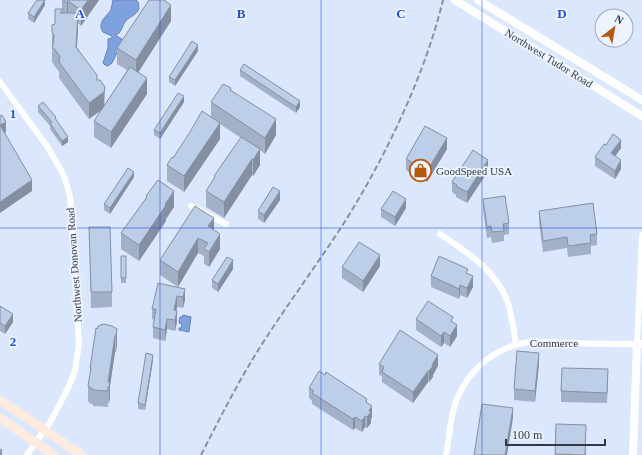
<svg xmlns="http://www.w3.org/2000/svg" width="642" height="455" font-family="Georgia,serif">
  <rect width="100%" height="100%" fill="#dae7fd"/>
  <path fill="#7ea2de" stroke="#6882b0" d="M 113,0 L 136,0 L 138,2 L 139,8 C 137,16 129,16 125,22 C 121,28 122,33 115,35 L 122,39 L 122,42 L 112,63 L 108,66 L 105,65 L 103,63 L 108,48 L 108,39 L 112,38 L 112,36 L 103,32 C 97,22 106,17 111,10 C 112,7 112,3 113,0 Z
    M 183,315 L 191,317 L 189,332 L 179,330 L 179,328 L 181,328 L 182,324 L 179,323 L 180,317 L 182,317 Z"/>
  <g fill="none" stroke-linecap="round" stroke-linejoin="round">
    <path stroke="#fff" stroke-width="6" d="M 0,82 L 47,146 L 64,176 L 70,196 L 79,344 L 75,371 L 68,388 L 51,421 L 27,455
      M 191,206 L 226,224
      M 440,234 C 468,253 496,270 508,303 C 512,316 514,331 516,345
      M 446,455 C 449,438 450,420 455,404 C 467,370 497,344 534,342 C 548,341 562,343 576,343 C 597,344 617,344 637,344 L 642,235"/>
    <path stroke="#fff" stroke-width="8" d="M 455,0 L 642,116
      M 478,0 L 642,100
      M 633,455 L 637,344 L 642,344"/>
    <path stroke="#ffebe0" stroke-width="9" d="M 0,400 L 82,455
      M 0,418 L 54,455"/>
    <path stroke="#8892a2" stroke-width="2" stroke-dasharray="6 3" stroke-linecap="butt" d="M 201,455 C 221,416 240,378 264,341 C 290,301 318,263 344,223 C 385,158 425,75 443,0"/>
  </g>
  <path fill="#a3b1c8" d="M 62,0 L 99,0 L 81,26 L 78,23 L 77,47 L 97,80 L 105,105 L 127,70 L 117,64 L 117,48 L 171,21 L 138,72 L 147,94 L 111,148 L 94,137 L 94,121 L 101,111 L 89,119 L 59,78 L 59,72 L 52,62 L 52,25 L 55,24 L 62,9 Z
    M 45,5 L 34,23 L 28,19 L 28,13 Z
    M 198,51 L 175,86 L 169,82 L 169,77 Z
    M 240,70 L 300,107 L 296,113 L 240,76 Z
    M 231,90 L 276,135 L 265,154 L 260,150 L 260,165 L 253,176 L 252,175 L 224,218 L 206,207 L 206,191 L 214,179 L 214,176 L 241,138 L 220,124 L 220,139 L 184,192 L 167,181 L 167,165 L 211,117 L 211,102 Z
    M 184,102 L 160,139 L 154,135 L 154,130 Z
    M 38,106 L 56,120 L 68,142 L 62,146 L 50,129 L 50,126 L 38,112 Z
    M 606,145 L 621,148 L 615,156 L 621,169 L 615,179 L 595,166 L 595,157 Z
    M 447,149 L 427,182 L 406,170 L 406,159 Z
    M 488,171 L 467,203 L 456,197 L 456,195 L 452,192 L 452,182 Z
    M 134,177 L 110,214 L 104,210 L 104,204 Z
    M 146,196 L 174,207 L 166,219 L 166,221 L 139,261 L 121,249 L 121,233 L 146,198 Z
    M 483,199 L 509,223 L 509,234 L 504,235 L 504,241 L 492,243 L 491,237 L 487,238 L 483,210 Z
    M 280,200 L 264,223 L 258,219 L 258,211 Z
    M 195,206 L 214,230 L 220,249 L 209,267 L 204,264 L 204,256 L 198,253 L 178,287 L 160,275 L 160,260 Z
    M 406,208 L 395,226 L 381,217 L 381,209 Z
    M 539,211 L 597,234 L 597,245 L 591,246 L 591,254 L 568,257 L 567,248 L 543,252 L 539,222 Z
    M 89,227 L 112,292 L 112,307 L 91,308 Z
    M 121,256 L 126,256 L 126,283 L 121,283 Z
    M 380,266 L 363,292 L 342,278 L 342,267 Z
    M 233,269 L 218,292 L 212,288 L 212,280 Z
    M 468,273 L 473,287 L 467,298 L 460,295 L 459,299 L 431,287 L 431,276 Z
    M 185,289 L 185,300 L 183,308 L 177,307 L 177,322 L 175,331 L 167,329 L 165,341 L 153,338 L 153,327 L 154,320 L 152,319 L 152,309 Z
    M 0,306 L 13,322 L 5,334 L 0,331 Z
    M 416,319 L 457,336 L 450,347 L 444,343 L 441,347 L 416,330 Z
    M 100,326 L 117,329 L 117,344 L 116,352 L 115,352 L 110,386 L 110,398 L 109,403 L 108,403 L 108,407 L 93,406 L 93,404 L 90,404 L 90,402 L 88,402 L 88,386 L 90,377 L 90,368 L 97,329 Z
    M 153,360 L 145,410 L 138,409 L 138,403 Z
    M 379,364 L 438,366 L 433,375 L 433,377 L 429,382 L 428,382 L 413,403 L 382,382 L 382,376 L 379,375 Z
    M 539,364 L 535,402 L 514,400 L 514,389 Z
    M 325,375 L 367,403 L 372,417 L 371,419 L 371,423 L 367,428 L 365,427 L 362,432 L 355,428 L 353,430 L 312,404 L 312,401 L 309,398 L 309,388 Z
    M 608,380 L 607,403 L 561,402 L 561,391 Z
    M 556,424 L 586,436 L 586,455 L 555,455 Z"/>
  <path fill="#8490a2" d="M 45,0 L 45,5 L 34,23 L 34,17 Z
    M 88,0 L 99,0 L 81,26 L 81,10 Z
    M 68,1 L 68,17 L 67,19 L 67,3 Z
    M 171,5 L 171,21 L 136,76 L 136,60 Z
    M 78,13 L 78,29 L 76,62 L 76,47 Z
    M 198,45 L 198,51 L 175,86 L 175,80 Z
    M 147,78 L 147,94 L 111,148 L 111,132 Z
    M 105,87 L 104,108 L 89,119 L 89,103 Z
    M 184,96 L 184,102 L 160,139 L 160,133 Z
    M 300,101 L 300,107 L 296,113 L 296,107 Z
    M 276,119 L 276,135 L 265,154 L 265,138 Z
    M 6,122 L 6,132 L 0,136 L 0,125 Z
    M 220,123 L 220,139 L 184,192 L 184,176 Z
    M 68,137 L 68,142 L 62,146 L 62,141 Z
    M 447,138 L 447,149 L 427,182 L 427,171 Z
    M 621,140 L 621,148 L 611,162 L 611,153 Z
    M 260,149 L 260,165 L 253,176 L 253,160 Z
    M 252,159 L 252,175 L 224,218 L 224,202 Z
    M 488,160 L 488,171 L 467,203 L 467,192 Z
    M 621,160 L 621,169 L 615,179 L 615,171 Z
    M 134,172 L 134,177 L 110,214 L 110,208 Z
    M 32,180 L 32,191 L 0,213 L 0,202 Z
    M 174,191 L 174,207 L 166,219 L 166,221 L 139,261 L 139,245 Z
    M 280,191 L 280,200 L 264,223 L 264,215 Z
    M 406,199 L 406,208 L 395,226 L 395,217 Z
    M 214,218 L 214,233 L 208,226 Z
    M 220,234 L 220,249 L 209,267 L 209,252 Z
    M 198,238 L 198,253 L 178,287 L 178,272 Z
    M 380,255 L 380,266 L 363,292 L 363,281 Z
    M 233,260 L 233,269 L 218,292 L 218,284 Z
    M 473,276 L 473,287 L 467,298 L 467,288 Z
    M 460,285 L 460,295 L 459,299 L 459,289 Z
    M 185,289 L 185,300 L 183,308 L 183,297 Z
    M 177,296 L 177,307 L 174,321 L 174,310 Z
    M 177,311 L 177,322 L 175,331 L 175,320 Z
    M 13,314 L 13,322 L 5,334 L 5,326 Z
    M 167,319 L 167,329 L 165,341 L 165,330 Z
    M 457,325 L 457,336 L 450,347 L 450,336 Z
    M 117,329 L 117,344 L 116,352 L 116,336 Z
    M 444,332 L 444,343 L 441,347 L 441,336 Z
    M 115,336 L 115,352 L 110,386 L 110,398 L 109,403 L 109,387 L 108,382 Z
    M 539,353 L 539,364 L 535,402 L 535,391 Z
    M 153,355 L 153,360 L 145,410 L 145,405 Z
    M 438,355 L 438,366 L 433,375 L 433,377 L 429,382 L 429,371 L 432,365 Z
    M 428,371 L 428,382 L 413,403 L 413,392 Z
    M 372,406 L 372,417 L 371,419 L 371,423 L 367,428 L 367,417 L 369,411 Z
    M 513,408 L 513,418 L 507,455 L 505,455 Z
    M 365,416 L 365,427 L 362,432 L 362,421 Z
    M 355,417 L 355,428 L 353,430 L 353,419 Z
    M 2,450 L 2,455 L 0,455 L 0,454 Z"/>
  <path fill="#bdcee8" stroke="#8490a2" d="M 37,0 L 45,0 L 34,17 L 28,13 Z
    M 63,0 L 88,0 L 81,10 L 68,1 L 67,3 Z
    M 149,0 L 164,0 L 171,5 L 136,60 L 117,48 Z
    M 55,9 L 63,9 L 60,13 L 78,13 L 76,47 L 97,75 L 97,80 L 100,80 L 105,87 L 104,92 L 89,103 L 59,62 L 60,56 L 52,46 L 53,45 L 54,35 L 52,32 L 52,25 L 55,24 Z
    M 192,41 L 198,45 L 175,80 L 169,77 Z
    M 244,64 L 300,101 L 296,107 L 240,70 Z
    M 130,67 L 147,78 L 111,132 L 94,121 Z
    M 223,84 L 231,88 L 230,90 L 276,119 L 265,138 L 211,102 Z
    M 178,93 L 184,96 L 160,133 L 154,130 Z
    M 43,102 L 56,117 L 55,118 L 68,137 L 62,141 L 50,123 L 52,122 L 38,106 Z
    M 202,111 L 220,123 L 184,176 L 167,165 L 172,157 L 173,158 L 190,132 Z
    M 2,115 L 6,122 L 0,125 L 32,180 L 0,202 L 0,116 Z
    M 425,126 L 447,138 L 427,171 L 406,159 Z
    M 613,134 L 621,140 L 611,153 L 621,160 L 615,171 L 595,157 L 604,144 L 606,145 Z
    M 241,137 L 260,149 L 253,160 L 252,159 L 224,202 L 206,191 L 215,177 L 214,176 Z
    M 473,150 L 488,160 L 467,192 L 456,186 L 457,185 L 452,182 Z
    M 128,168 L 134,172 L 110,208 L 104,204 Z
    M 158,180 L 174,191 L 165,204 L 166,205 L 139,245 L 121,233 L 147,197 L 146,196 Z
    M 273,187 L 280,191 L 264,215 L 258,211 Z
    M 393,191 L 406,199 L 395,217 L 381,209 Z
    M 505,196 L 509,223 L 503,224 L 504,231 L 492,232 L 491,226 L 487,227 L 483,199 Z
    M 593,203 L 597,234 L 590,235 L 591,243 L 568,246 L 567,237 L 543,241 L 539,211 Z
    M 195,206 L 214,218 L 208,226 L 220,234 L 209,252 L 204,249 L 208,243 L 198,238 L 178,272 L 160,260 Z
    M 89,227 L 110,227 L 112,292 L 91,292 Z
    M 359,242 L 380,255 L 363,281 L 342,267 Z
    M 121,256 L 126,256 L 126,278 L 121,278 Z
    M 439,256 L 468,269 L 466,273 L 473,276 L 467,288 L 460,285 L 459,289 L 431,276 Z
    M 227,257 L 233,260 L 218,284 L 212,280 Z
    M 158,283 L 185,289 L 183,297 L 177,296 L 174,310 L 177,311 L 175,320 L 167,319 L 165,330 L 153,327 L 156,309 L 152,309 Z
    M 428,301 L 453,317 L 451,321 L 457,325 L 450,336 L 444,332 L 441,336 L 416,319 Z
    M 0,306 L 13,314 L 5,326 L 0,323 Z
    M 104,324 L 112,326 L 117,329 L 116,336 L 115,336 L 108,382 L 110,382 L 109,387 L 108,387 L 108,391 L 93,390 L 93,389 L 90,388 L 90,387 L 88,386 L 91,368 L 90,368 L 96,328 L 97,329 L 98,326 L 100,326 L 100,325 Z
    M 400,330 L 438,355 L 432,365 L 433,366 L 429,371 L 428,371 L 413,392 L 382,372 L 384,367 L 379,364 Z
    M 517,351 L 539,353 L 535,391 L 514,389 Z
    M 146,353 L 153,355 L 145,405 L 138,403 Z
    M 562,368 L 608,369 L 607,393 L 561,391 Z
    M 319,371 L 325,375 L 326,372 L 367,399 L 366,402 L 372,406 L 369,411 L 371,412 L 367,417 L 365,416 L 362,421 L 355,417 L 353,419 L 312,393 L 314,391 L 309,388 Z
    M 482,404 L 513,408 L 505,455 L 474,455 Z
    M 556,424 L 586,425 L 585,455 L 555,454 Z
    M 0,449 L 2,450 L 0,454 Z"/>
  <path fill="none" stroke="#1d4ed8" stroke-width="1" stroke-opacity="0.55" d="M 160,0 L 160,455M 321,0 L 321,455M 482,0 L 482,455M 0,228 L 642,228"/>
  <defs>
    <symbol id="shop-ring" viewBox="-11 -11 22 22"><circle r="9.5" fill="#edf4ff" stroke="#b7580f" stroke-width="1.5"/><path d="M-5-2.5h2.3a2.7 3.5 0 0 1 5.4 0H5L5.5 6h-11ZM-1.5-2.5h3a1.5 2.3 0 0 0-3 0Z" fill="#b7580f"/></symbol>
  </defs>
  <g fill-rule="evenodd">
    <use href="#shop-ring" x="408" y="158" width="25" height="25"/>
  </g>
  <g text-anchor="middle" stroke-width="3.5" stroke-linejoin="round" paint-order="stroke">
    <g font-size="11" fill="#333944" stroke="#edf4ff">
      <text transform="translate(549 58) rotate(32)" y="4">Northwest Tudor Road</text>
      <text transform="translate(74 265) rotate(-94)" y="4">Northwest Donovan Road</text>
      <text x="554" y="347">Commerce</text>
    </g>
    <g font-size="11" fill="#333944" stroke="#edf4ff" text-anchor="start">
      <text x="436" y="175">GoodSpeed USA</text>
    </g>
  </g>
  <g font-size="13" text-anchor="middle" font-weight="bold" fill="#1d4ed8" stroke="#edf4ff" stroke-width="3.5" stroke-linejoin="round" paint-order="stroke">
    <text x="80" y="18">A</text>
    <text x="241" y="18">B</text>
    <text x="401" y="18">C</text>
    <text x="562" y="18">D</text>
    <text x="13" y="118">1</text>
    <text x="13" y="346">2</text>
  </g>
  <g transform="translate(614 28) rotate(31)"><circle r="19" fill="#edf4ff" stroke="#a3a9b4"/>
  <path d="M0-3L7 15L0 10L-7 15Z" fill="#b7580f"/>
  <text y="-6" font-size="11" font-weight="bold" text-anchor="middle" fill="#333944">N</text>
  </g>
  <path d="M506 439v6h99v-6" fill="none" stroke="#333944" stroke-width="2"/>
  <text x="512" y="439" font-size="12" fill="#333944" stroke="#edf4ff" stroke-width="3" paint-order="stroke">100 m</text>
</svg>
